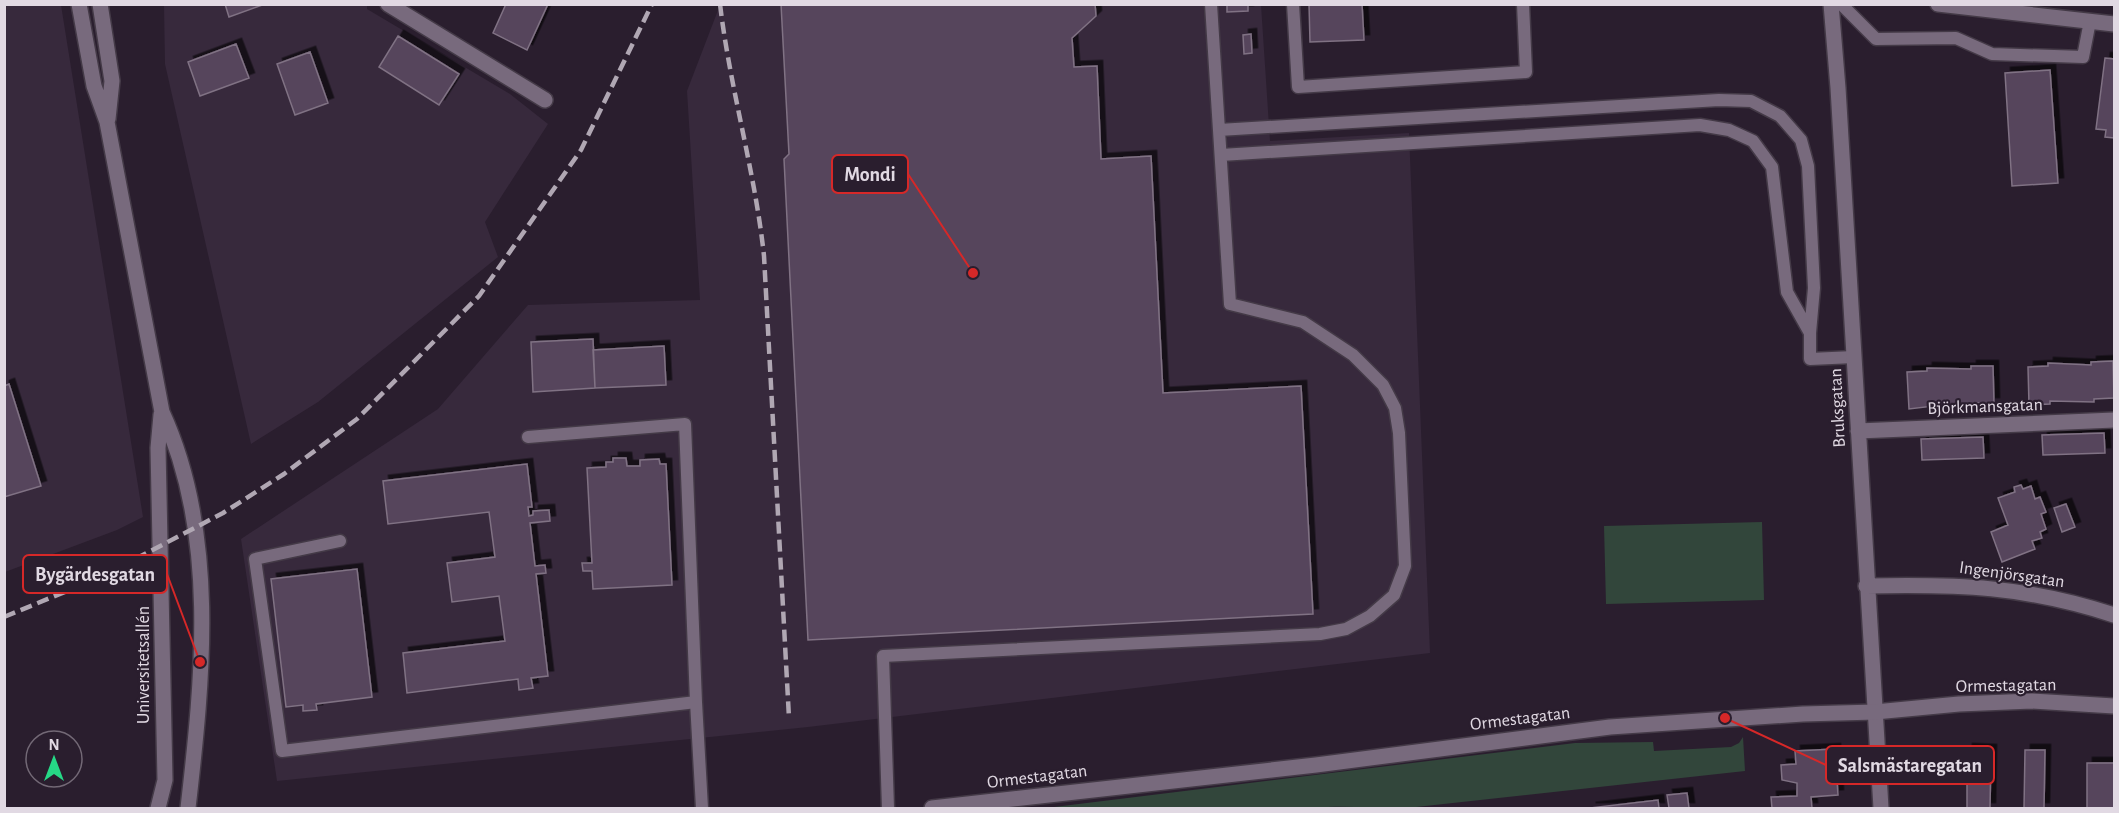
<svg xmlns="http://www.w3.org/2000/svg" width="2119" height="813" font-family="'Alegreya Sans',sans-serif">
  <defs>
    <filter id="shadow"><feDropShadow dx="5.5" dy="-5.5" stdDeviation="0" flood-color="#0009"/></filter>
  </defs>
  <rect width="100%" height="100%" fill="#2a1e2e"/>
  <path fill="#37293c" d="M 5,5 L 61,5 L 143,517 L 117,530 L 5,572 Z
    M 164,5 L 367,5 L 367,9 L 510,94 L 548,124 L 485,222 L 498,257 L 318,402 L 251,444 L 165,64 Z
    M 720,5 L 1261,5 L 1270,141 L 1409,133 L 1430,653 L 808,727 L 277,781 L 241,539 L 438,409 L 528,305 L 700,300 L 687,91 Z"/>
  <path fill="#32463b" d="M 1762,522 L 1764,600 L 1606,604 L 1604,526 Z
    M 1743,737 L 1745,771 L 1407,808 C 1375,809 1346,805 1315,808 L 1046,808 L 1575,743 L 1653,742 L 1654,751 L 1731,747 L 1739,743 Z"/>
  <path fill="#56455c" stroke="#807284" stroke-width="1.5" filter="url(#shadow)" d="M 225,4 L 265,4 L 229,17 Z
    M 506,4 L 548,4 L 527,50 L 493,33 Z
    M 781,4 L 1095,4 L 1096,16 L 1072,38 L 1074,67 L 1097,66 L 1101,159 L 1151,156 L 1163,393 L 1301,386 L 1313,614 L 808,640 L 784,159 L 789,154 Z
    M 1227,4 L 1248,4 L 1248,11 L 1227,12 Z
    M 1309,4 L 1362,4 L 1364,40 L 1310,42 Z
    M 1251,34 L 1252,53 L 1244,54 L 1243,35 Z
    M 398,36 L 459,74 L 439,105 L 379,67 Z
    M 236,44 L 249,78 L 200,96 L 188,62 Z
    M 310,52 L 328,103 L 295,115 L 277,64 Z
    M 2105,58 L 2114,59 L 2114,138 L 2105,137 L 2106,130 L 2096,129 Z
    M 2050,70 L 2058,183 L 2012,186 L 2005,73 Z
    M 593,339 L 595,388 L 533,392 L 531,342 Z
    M 664,346 L 666,385 L 595,388 L 593,350 Z
    M 2113,361 L 2114,398 L 2094,399 L 2094,402 L 2050,401 L 2050,404 L 2029,405 L 2028,367 L 2048,366 L 2048,363 L 2091,365 L 2091,362 Z
    M 1971,366 L 1993,366 L 1994,403 L 1974,403 L 1974,407 L 1950,407 L 1950,404 L 1909,409 L 1907,372 L 1927,371 L 1927,368 L 1971,369 Z
    M 9,384 L 41,486 L 4,497 L 4,386 Z
    M 2104,433 L 2105,453 L 2043,455 L 2042,435 Z
    M 1983,437 L 1984,458 L 1922,460 L 1921,439 Z
    M 613,458 L 626,458 L 627,466 L 640,466 L 640,460 L 659,459 L 660,464 L 666,464 L 672,585 L 593,589 L 592,571 L 583,571 L 582,563 L 592,563 L 587,468 L 606,467 L 606,462 L 613,462 Z
    M 527,464 L 532,507 L 528,507 L 529,516 L 533,515 L 533,511 L 549,510 L 550,521 L 530,523 L 535,566 L 545,565 L 546,573 L 536,574 L 548,676 L 531,678 L 533,688 L 519,690 L 518,679 L 407,693 L 403,653 L 505,641 L 499,596 L 452,602 L 447,563 L 495,557 L 489,512 L 388,524 L 383,481 Z
    M 2021,485 L 2023,489 L 2031,486 L 2035,499 L 2040,497 L 2046,512 L 2041,514 L 2046,529 L 2040,532 L 2042,538 L 2032,541 L 2035,549 L 2002,562 L 1991,532 L 2008,525 L 1998,498 L 2015,492 L 2014,487 Z
    M 2066,504 L 2075,527 L 2062,532 L 2054,508 Z
    M 357,569 L 372,697 L 316,704 L 317,710 L 303,711 L 303,705 L 286,707 L 271,579 Z
    M 1835,749 L 1838,795 L 1811,797 L 1812,808 L 1772,808 L 1771,797 L 1797,796 L 1797,783 L 1782,780 L 1781,765 L 1796,764 L 1795,751 Z
    M 1967,749 L 1991,750 L 1990,808 L 1967,808 Z
    M 2025,750 L 2045,750 L 2044,808 L 2024,808 Z
    M 2087,763 L 2114,763 L 2114,808 L 2087,808 Z
    M 1687,793 L 1689,808 L 1669,808 L 1667,795 Z
    M 1658,800 L 1659,808 L 1590,808 Z"/>
  <g fill="none" stroke-linecap="round" stroke-linejoin="round">
    <defs>
      <path id="service" d="M 1293,4 L 1298,87 L 1526,72 L 1523,4
        M 1841,4 L 1876,39 L 1956,38 L 1992,54 L 2083,57 L 2090,21
        M 1219,130 L 1719,100 L 1751,101 L 1780,116 L 1801,140 L 1808,166 L 1814,288 L 1810,333 L 1810,359 L 1854,357
        M 1221,155 L 1700,125 L 1729,130 L 1753,141 L 1772,167 L 1787,292 L 1810,333
        M 340,541 L 255,559 L 282,751 L 696,702 L 685,424 L 528,437
        M 696,702 L 702,808
        M 888,808 L 883,656 L 1320,634 L 1346,629 L 1370,616 L 1394,595 L 1405,566 L 1399,433 L 1395,408 L 1383,385 L 1353,355 L 1303,322 L 1230,304 L 1211,4"/>
      <path id="minor" d="M 388,4 L 545,100
        M 1831,4 L 1838,88 L 1881,808
        M 1938,4 L 2114,24
        M 1858,431 L 2114,420
        M 1866,586 C 1959,584 2025,586 2114,615"/>
      <path id="tertiary" d="M 79,4 L 94,86 L 107,122 L 162,412 C 218,534 203,678 188,808
        M 100,4 L 112,81 L 108,119
        M 158,808 L 165,780 L 158,448 L 161,415
        M 932,808 L 1316,765 L 1610,727 L 1803,714 L 1875,712 L 1959,704 L 2032,701 L 2114,706"/>
    </defs>
    <use href="#service" stroke="#443a47" stroke-width="15"/>
    <use href="#minor" stroke="#443a47" stroke-width="18"/>
    <use href="#tertiary" stroke="#443a47" stroke-width="18"/>
    <use href="#service" stroke="#786a7d" stroke-width="12"/>
    <use href="#minor" stroke="#786a7d" stroke-width="15"/>
    <use href="#tertiary" stroke="#786a7d" stroke-width="15"/>
    <path stroke="#b0a7b3" stroke-width="4.5" stroke-dasharray="12 6" stroke-linecap="butt" d="M 720,4 C 730,89 755,171 764,256 L 789,718
      M 4,617 L 101,577 L 223,513 L 284,474 L 357,419 L 479,296 L 581,150 L 652,4"/>
  </g>
  <g text-anchor="middle" stroke-width="4.5" stroke-linejoin="round" paint-order="stroke">
    <g font-size="18" fill="#e1d9e3" stroke="#2a1e2e">
      <text transform="translate(1985 406) rotate(-2)" y="6">Björkmansgatan</text>
      <text transform="translate(1837 408) rotate(-93)" y="6">Bruksgatan</text>
      <text transform="translate(2012 574) rotate(8)" y="6">Ingenjörsgatan</text>
      <text transform="translate(143 665) rotate(-90)" y="6">Universitetsallén</text>
      <text transform="translate(2006 685) rotate(-1)" y="6">Ormestagatan</text>
      <text transform="translate(1520 718) rotate(-7)" y="6">Ormestagatan</text>
      <text transform="translate(1037 776) rotate(-7)" y="6">Ormestagatan</text>
    </g>
  </g>
  <path fill="none" stroke="#d62828" stroke-width="2" d="M973 273L908 174M200 662L167 574M1725 718L1826 765"/>
  <g fill="#d62828" stroke="#2a1e2e" stroke-width="2">
    <circle cx="973" cy="273" r="6"/>
    <circle cx="200" cy="662" r="6"/>
    <circle cx="1725" cy="718" r="6"/>
  </g>
  <g fill="#2a1e2e" stroke="#d62828" stroke-width="2">
    <rect x="832" y="155" width="76" height="38" rx="6"/>
    <rect x="23" y="555" width="144" height="38" rx="6"/>
    <rect x="1826" y="746" width="168" height="38" rx="6"/>
  </g>
  <g font-size="20" text-anchor="middle" font-weight="bold" fill="#e1d9e3">
    <text x="870" y="181">Mondi</text>
    <text x="95" y="581">Bygärdesgatan</text>
    <text x="1910" y="772">Salsmästaregatan</text>
  </g>
  <rect width="2119" height="813" fill="none" stroke="#e1d9e3" stroke-width="12"/>
  <g transform="translate(54 759)"><circle r="28" fill="#2a1e2e" stroke="#736976" stroke-width="1.5"/>
  <path d="M0-4.5L10 22L0 15L-10 22Z" fill="#26d886"/>
  <text y="-9" font-size="16" font-weight="bold" text-anchor="middle" fill="#e1d9e3">N</text>
  </g>
</svg>
